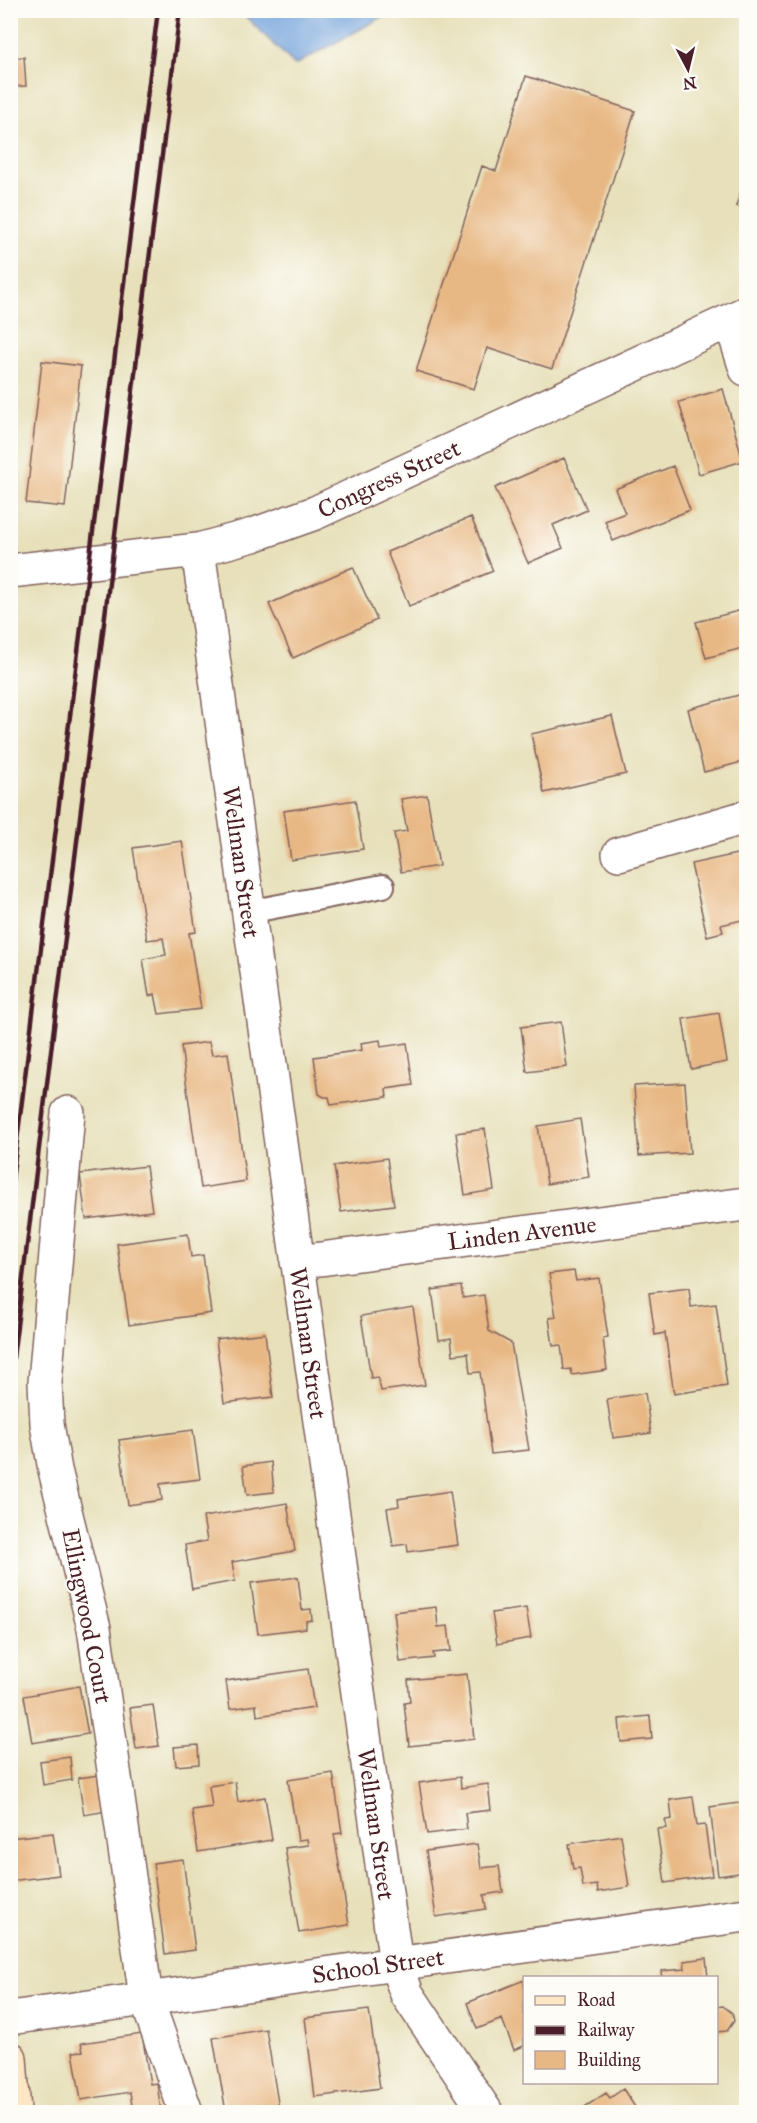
<svg xmlns="http://www.w3.org/2000/svg" width="757" height="2123" font-family="'IM FELL Great Primer',serif">
  <rect width="100%" height="100%" fill="#fdfcf7"/>
  <filter id="ink" filterUnits="userSpaceOnUse"><feTurbulence type="fractalNoise" baseFrequency=".0167" numOctaves="2"/><feDisplacementMap in="SourceGraphic" scale="12" xChannelSelector="R" yChannelSelector="G"/><feConvolveMatrix kernelMatrix="1 2 1 2 8 2 1 2 1" color-interpolation-filters="sRGB"/></filter>
  <filter id="wash" filterUnits="userSpaceOnUse"><feTurbulence type="fractalNoise" baseFrequency=".008" numOctaves="4" result="noise"/><feDisplacementMap in="SourceGraphic" scale="24" xChannelSelector="R" yChannelSelector="G"/><feGaussianBlur stdDeviation="1.35" result="paint"/><feColorMatrix in="noise" values="0 0 0 0 0 0 0 0 0 0 0 0 0 0 0 0 0 1.4 0 .05"/><feComposite in="paint" operator="in"/></filter>
  <g filter="url(#wash)">
    <rect width="100%" height="100%" fill="#e7e0ba"/>
    <path fill="#72a2dc" stroke="#5e6084" stroke-width="1.5" d="M 240,11 L 393,11 L 295,65 Z"/>
    <g id="blocks">
      <path fill="#e8b884" d="M 24,57 L 26,86 L 10,87 L 10,58 Z
        M 526,76 L 635,111 L 552,369 L 487,348 L 474,389 L 416,371 L 482,166 L 496,171 Z
        M 746,175 L 746,209 L 736,206 Z
        M 42,361 L 81,366 L 65,507 L 26,503 Z
        M 723,389 L 743,461 L 699,474 L 679,402 Z
        M 564,458 L 587,510 L 553,525 L 563,548 L 528,563 L 495,488 Z
        M 673,466 L 690,510 L 613,541 L 605,521 L 625,513 L 615,489 Z
        M 471,517 L 493,571 L 409,606 L 387,552 Z
        M 353,567 L 377,620 L 293,658 L 269,604 Z
        M 746,609 L 746,647 L 706,658 L 696,622 Z
        M 746,693 L 746,761 L 704,772 L 688,709 Z
        M 612,716 L 626,774 L 544,793 L 531,734 Z
        M 427,795 L 439,866 L 401,872 L 394,833 L 407,831 L 401,799 Z
        M 355,800 L 363,849 L 291,860 L 284,811 Z
        M 182,841 L 196,932 L 189,933 L 201,1009 L 159,1014 L 155,994 L 149,996 L 143,959 L 166,955 L 163,938 L 147,940 L 133,848 Z
        M 746,852 L 746,919 L 721,925 L 723,932 L 707,936 L 691,864 Z
        M 719,1013 L 727,1062 L 691,1069 L 683,1019 Z
        M 561,1022 L 567,1067 L 527,1072 L 521,1027 Z
        M 380,1040 L 381,1047 L 407,1043 L 413,1085 L 386,1089 L 387,1097 L 331,1105 L 329,1097 L 324,1097 L 319,1094 L 314,1057 L 362,1050 L 361,1043 Z
        M 209,1042 L 212,1055 L 228,1053 L 246,1181 L 201,1188 L 181,1046 Z
        M 685,1083 L 690,1153 L 639,1156 L 634,1086 Z
        M 580,1119 L 589,1177 L 547,1184 L 538,1126 Z
        M 485,1129 L 494,1190 L 465,1195 L 456,1133 Z
        M 387,1158 L 394,1205 L 341,1212 L 334,1166 Z
        M 146,1166 L 152,1211 L 86,1219 L 80,1174 Z
        M 188,1234 L 191,1257 L 203,1255 L 211,1313 L 129,1325 L 117,1244 Z
        M 574,1271 L 576,1281 L 599,1278 L 608,1337 L 603,1338 L 607,1370 L 572,1375 L 571,1369 L 564,1370 L 561,1345 L 553,1346 L 549,1318 L 556,1317 L 549,1274 Z
        M 461,1286 L 463,1298 L 484,1295 L 489,1331 L 511,1343 L 529,1450 L 491,1454 L 480,1372 L 470,1373 L 468,1353 L 453,1355 L 451,1338 L 439,1340 L 432,1290 Z
        M 689,1288 L 691,1307 L 716,1304 L 727,1386 L 674,1394 L 665,1333 L 655,1335 L 649,1293 Z
        M 413,1307 L 425,1385 L 381,1391 L 378,1377 L 371,1378 L 361,1316 Z
        M 265,1333 L 273,1397 L 224,1403 L 216,1339 Z
        M 645,1393 L 651,1433 L 613,1438 L 607,1399 Z
        M 193,1430 L 200,1479 L 160,1484 L 162,1500 L 128,1505 L 119,1440 Z
        M 271,1462 L 274,1492 L 247,1495 L 243,1466 Z
        M 450,1491 L 458,1545 L 408,1552 L 407,1544 L 393,1546 L 387,1508 L 399,1506 L 398,1499 Z
        M 287,1503 L 295,1551 L 232,1562 L 235,1581 L 192,1589 L 185,1545 L 207,1541 L 203,1517 Z
        M 298,1577 L 302,1610 L 311,1609 L 312,1620 L 306,1621 L 306,1628 L 258,1634 L 251,1583 Z
        M 436,1607 L 438,1627 L 448,1626 L 451,1651 L 433,1653 L 434,1658 L 400,1662 L 394,1612 Z
        M 526,1608 L 531,1638 L 497,1644 L 492,1613 Z
        M 308,1669 L 314,1708 L 257,1716 L 256,1705 L 230,1709 L 226,1681 Z
        M 467,1674 L 474,1739 L 409,1746 L 404,1703 L 410,1702 L 408,1680 Z
        M 79,1686 L 88,1734 L 32,1743 L 24,1696 Z
        M 153,1705 L 159,1746 L 136,1749 L 130,1708 Z
        M 650,1716 L 652,1739 L 621,1742 L 619,1719 Z
        M 198,1745 L 199,1764 L 176,1766 L 174,1747 Z
        M 70,1757 L 72,1780 L 43,1785 L 40,1761 Z
        M 333,1773 L 342,1833 L 334,1834 L 349,1925 L 299,1933 L 285,1848 L 308,1845 L 307,1839 L 298,1840 L 288,1780 Z
        M 107,1774 L 113,1810 L 84,1815 L 78,1778 Z
        M 460,1777 L 461,1788 L 488,1784 L 491,1810 L 465,1813 L 467,1829 L 427,1834 L 419,1783 Z
        M 235,1782 L 238,1802 L 265,1797 L 272,1840 L 198,1852 L 192,1810 L 212,1807 L 209,1786 Z
        M 693,1797 L 697,1826 L 705,1825 L 712,1876 L 665,1883 L 657,1829 L 667,1828 L 665,1820 L 672,1819 L 670,1800 Z
        M 746,1802 L 746,1872 L 718,1876 L 710,1807 Z
        M 53,1833 L 59,1875 L 10,1881 L 10,1838 Z
        M 621,1835 L 629,1887 L 598,1892 L 597,1885 L 583,1887 L 580,1868 L 573,1869 L 569,1844 Z
        M 477,1844 L 481,1868 L 499,1866 L 503,1892 L 484,1895 L 486,1909 L 436,1917 L 426,1851 Z
        M 183,1859 L 195,1950 L 165,1954 L 153,1863 Z
        M 706,1958 L 708,1978 L 662,1978 L 661,1971 L 685,1969 L 684,1961 Z
        M 524,1980 L 524,2046 L 514,2050 L 502,2019 L 477,2029 L 467,2003 Z
        M 723,2006 L 732,2013 L 734,2021 L 727,2031 L 716,2032 L 716,2007 Z
        M 369,2010 L 380,2088 L 315,2097 L 305,2018 Z
        M 266,2029 L 279,2109 L 252,2112 L 252,2108 L 226,2112 L 213,2038 Z
        M 142,2034 L 150,2084 L 157,2083 L 161,2112 L 133,2112 L 130,2092 L 81,2100 L 73,2052 L 83,2051 L 81,2043 Z
        M 623,2089 L 635,2107 L 628,2112 L 577,2112 L 606,2093 L 610,2098 Z"/>
    </g>
  </g>
  <g filter="url(#ink)">
    <use href="#blocks" fill-opacity="0" stroke="#81635d" stroke-width="1.5"/>
    <g fill="none" stroke-linecap="round" stroke-linejoin="round">
      <defs>
        <path id="lane" d="M 248,912 L 383,886"/>
        <path id="street" d="M 731,322 L 746,369
          M 198,550 L 396,1964 L 407,1994 L 486,2112
          M 10,571 L 198,550 L 253,535 L 315,513 L 746,313
          M 619,854 L 746,817
          M 68,1113 L 45,1382 L 47,1424 L 55,1470 L 94,1628 L 146,1998 L 186,2112
          M 297,1262 L 746,1204
          M 10,2018 L 746,1915"/>
        <path id="secondary" d="M 10,2058 L 14,2112"/>
      </defs>
      <use href="#lane" stroke="#81635d" stroke-width="26"/>
      <use href="#street" stroke="#81635d" stroke-width="36"/>
      <use href="#secondary" stroke="#81635d" stroke-width="36"/>
      <use href="#lane" stroke="#fff" stroke-width="22"/>
      <use href="#street" stroke="#fff" stroke-width="33"/>
      <use href="#secondary" stroke="#fce6c4" stroke-width="33"/>
      <path stroke="#4a1f2b" stroke-width="4.5" d="M 10,1197 L 158,10
        M 10,1382 L 180,10"/>
    </g>
  </g>
  <g text-anchor="middle" stroke-width="4.5" stroke-linejoin="round" paint-order="stroke">
    <g font-size="24" fill="#4a1f2b" stroke="#fdfcf7">
      <text transform="translate(389 479) rotate(-25)" y="8">Congress Street</text>
      <text transform="translate(241 862) rotate(82)" y="8">Wellman Street</text>
      <text transform="translate(522 1233) rotate(-7)" y="8">Linden Avenue</text>
      <text transform="translate(308 1343) rotate(82)" y="8">Wellman Street</text>
      <text transform="translate(87 1616) rotate(79)" y="8">Ellingwood Court</text>
      <text transform="translate(376 1824) rotate(82)" y="8">Wellman Street</text>
      <text transform="translate(378 1966) rotate(-8)" y="8">School Street</text>
    </g>
  </g>
  <rect width="757" height="2123" fill="none" stroke="#fdfcf7" stroke-width="36"/>
  <rect x="523" y="1976" width="195" height="108" fill="#fdfcf7" stroke="#b5a4a5" stroke-width="1.5"/>
  <rect x="535" y="1996" width="30" height="9" fill="#fce6c4" stroke="#b5a4a5" stroke-width="1.5"/>
  <text x="577" y="2006" font-size="18" fill="#4a1f2b">Road</text>
  <rect x="535" y="2026" width="30" height="9" fill="#4a1f2b" stroke="#b5a4a5" stroke-width="1.5"/>
  <text x="577" y="2036" font-size="18" fill="#4a1f2b">Railway</text>
  <rect x="535" y="2051" width="30" height="18" fill="#e8b884" stroke="#b5a4a5" stroke-width="1.5"/>
  <text x="577" y="2066" font-size="18" fill="#4a1f2b">Building</text>
  <g transform="translate(688 69) rotate(173)" stroke="#fdfcf7" stroke-width="4.5" paint-order="stroke">
  <path d="M0-4.5L10 22L0 15L-10 22Z" fill="#4a1f2b"/>
  <text y="-9" font-size="16" font-weight="bold" text-anchor="middle" fill="#4a1f2b">N</text>
  </g>
</svg>
